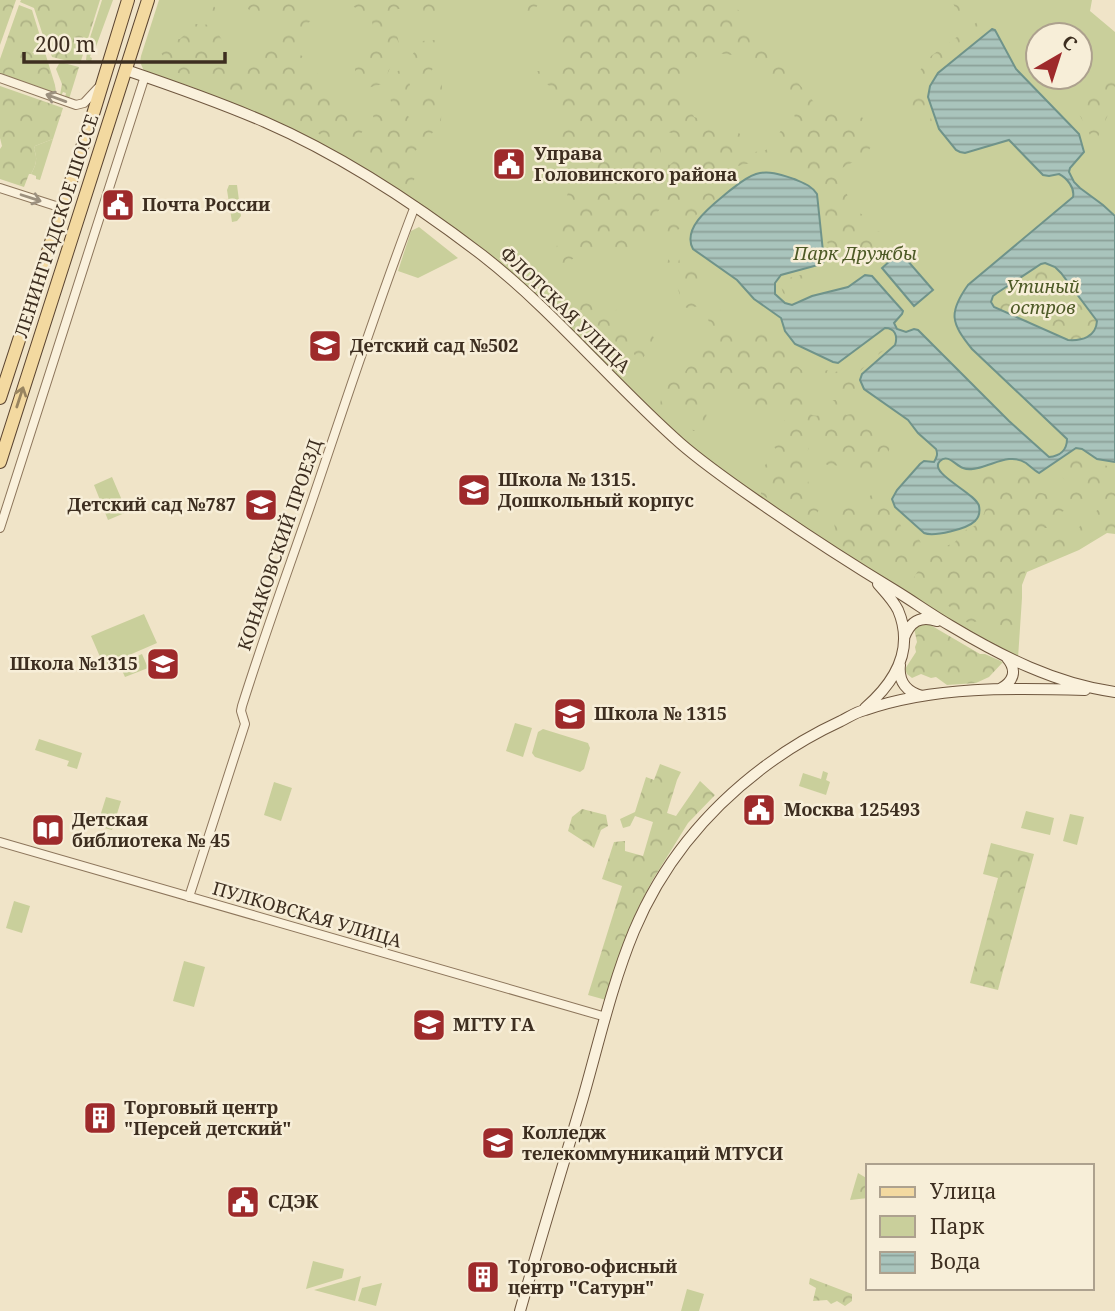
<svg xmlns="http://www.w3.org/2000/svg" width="1115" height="1311" font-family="'Noto Serif',serif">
  <defs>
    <pattern id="forest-crowns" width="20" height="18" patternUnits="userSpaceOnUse" patternTransform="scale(1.75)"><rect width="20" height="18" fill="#c9cf9b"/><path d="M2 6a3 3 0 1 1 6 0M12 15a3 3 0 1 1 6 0" fill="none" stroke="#aeb285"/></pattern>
    <pattern id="water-rules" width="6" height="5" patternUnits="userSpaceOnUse" patternTransform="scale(1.75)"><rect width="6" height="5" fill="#a9c4bc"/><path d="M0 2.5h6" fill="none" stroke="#8ba098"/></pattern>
  </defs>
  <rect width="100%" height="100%" fill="#f0e4c8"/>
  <path fill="#c9cf9b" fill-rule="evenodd" d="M 102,0 L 113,0 L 94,52 L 92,51 L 90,57 L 92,58 L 91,62 L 86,60 L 88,44 Z
    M 159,0 L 1092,0 L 1090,11 L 1115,32 L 1115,534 L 1107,533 L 1079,550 L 1027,572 L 1022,585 L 1022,598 L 1018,658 L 926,608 L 736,482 L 688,444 L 486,252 L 417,202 L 360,166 L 267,118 L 192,87 L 144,71 L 140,62 L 141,56 ZM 1038,35 L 1080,35 L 1080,77 L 1038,77 Z
    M 53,139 L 40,180 L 36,179 L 36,176 L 31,174 C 36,165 38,159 34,149 L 35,146 Z
    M 229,185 L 237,185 L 241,216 L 237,221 L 232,222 L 227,190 Z
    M 419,227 L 458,258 L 418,278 L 398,271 L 411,231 Z
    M 112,477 L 127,512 L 108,520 L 94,485 Z
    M 144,614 L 157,643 L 104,666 L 91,636 Z
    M 142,654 L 148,668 L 125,677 L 119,664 Z
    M 515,723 L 532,728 L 523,757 L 506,751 Z
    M 543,729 L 588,743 L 590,748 L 584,769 L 580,772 L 535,757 L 532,753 L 538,732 Z
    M 39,739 L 82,753 L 77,769 L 67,766 L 69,761 L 35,750 Z
    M 823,771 L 828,773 L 826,780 L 830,782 L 826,795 L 799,786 L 803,773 L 821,779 Z
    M 274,782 L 292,788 L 281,821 L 264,815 Z
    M 106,797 L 121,801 L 112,830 L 97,826 Z
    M 1026,811 L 1054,818 L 1050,835 L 1021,828 Z
    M 1070,814 L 1084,817 L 1077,845 L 1063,841 Z
    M 14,901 L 30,906 L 22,933 L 6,928 Z
    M 184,961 L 205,967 L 194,1007 L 173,1001 Z
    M 313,1261 L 344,1269 L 342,1278 L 306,1289 Z
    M 361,1276 L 355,1301 L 314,1290 Z
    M 382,1283 L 376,1306 L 358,1301 L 362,1288 Z
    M 687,1289 L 704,1294 L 699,1311 L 681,1311 Z"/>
  <path fill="url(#forest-crowns)" fill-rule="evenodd" d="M 0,0 L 16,0 L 0,45 Z
    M 21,0 L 100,0 L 80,64 L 52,57 L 50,51 L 48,51 L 34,8 L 20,2 Z
    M 190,0 L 209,0 L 223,18 L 217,25 L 196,14 Z
    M 240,0 L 312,0 L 316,17 L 304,26 L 301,43 L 287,49 L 278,36 L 277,30 L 283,21 L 268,12 L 252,12 L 239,2 Z
    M 333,0 L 410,0 L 407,7 L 390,11 L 384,24 L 397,35 L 402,57 L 390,68 L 383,84 L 367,88 L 355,71 L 356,49 L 375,39 L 371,15 L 354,7 L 340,7 Z
    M 422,0 L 441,0 L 439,4 L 449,16 L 425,22 Z
    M 506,0 L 730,0 L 818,107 L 830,109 L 836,106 C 839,108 842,111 845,113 C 854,118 863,115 871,122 C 881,131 871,150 863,157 C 855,163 845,163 839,172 C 843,185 849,203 859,213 C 861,214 863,214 864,216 C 872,224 869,233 885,231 L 890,235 C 889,255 861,263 845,271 L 840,266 L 827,242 L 829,227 L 824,213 L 822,195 L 816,185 L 798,175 L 795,161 L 782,156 L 698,175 L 695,178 L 697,185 L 703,188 L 716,185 L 721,188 L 721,195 L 674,233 L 667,233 L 664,231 L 671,219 L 671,212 L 666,207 L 660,209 L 656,214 L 657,221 L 646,229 L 643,242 L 633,252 L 612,248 L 599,253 L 578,254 L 568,263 L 561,264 L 556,259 L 556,250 L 572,172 L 592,143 L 586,140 L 560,148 L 553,146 L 550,140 L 550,132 L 555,127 L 568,127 L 570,121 L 559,112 L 556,91 L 539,78 L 537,71 L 559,71 L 563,66 L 564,59 C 556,49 561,43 567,34 L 565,20 L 550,2 L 542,0 L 529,16 C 518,16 512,16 505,6 ZM 702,51 L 732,55 L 752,66 L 761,75 L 767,85 L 777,88 L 792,99 L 795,119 L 783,128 L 766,150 L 755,152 L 750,155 C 739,153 741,143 740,134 L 734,129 L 694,117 L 682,91 L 686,69 ZM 661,130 L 675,134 L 682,141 C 682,150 677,159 670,165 C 658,159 663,158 660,147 C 659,140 656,139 658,131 Z
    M 954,0 L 985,0 C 985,8 976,13 969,16 L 956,10 L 953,3 Z
    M 19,5 L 32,10 L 55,85 L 56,94 L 0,75 L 0,59 Z
    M 988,14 L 991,14 L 993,17 L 992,24 L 944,62 L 926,84 L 925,96 L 934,129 L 952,152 L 951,154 L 947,153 C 932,134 906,112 908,86 L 931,56 Z
    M 195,24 L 213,25 L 222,40 L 218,50 L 226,60 L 236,65 L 246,58 L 257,46 L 275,49 L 282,62 L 291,65 L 300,55 L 317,62 C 316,86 322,91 337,108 L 347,106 L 355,118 L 369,123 L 359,136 L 348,139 L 341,145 L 295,122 L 282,112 L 265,91 L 255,86 L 232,93 L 212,84 L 169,70 L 164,57 L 157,48 L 163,40 L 180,39 Z
    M 435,40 L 440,51 L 430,75 L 423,80 L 411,71 L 410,58 L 422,41 Z
    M 60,62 L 79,67 L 69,99 L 65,97 L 66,93 L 63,92 L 61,96 L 60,95 L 62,84 L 56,69 Z
    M 1115,65 L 1115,107 L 1111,108 L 1097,139 L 1091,137 L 1074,104 L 1077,95 L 1106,78 L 1113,77 Z
    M 405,67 L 410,85 L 407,115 L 417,125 L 425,116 L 421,106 L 429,87 L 442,84 L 441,121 L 425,143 L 411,154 L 416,173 L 412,187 L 378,177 L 354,149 L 362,142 L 371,143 L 378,129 L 373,116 L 379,108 L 392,107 L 389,92 L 393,74 Z
    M 0,86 L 63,108 L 53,139 L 35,146 L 34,149 C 38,159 36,165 31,174 L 29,174 L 24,187 L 0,179 L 0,149 L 2,146 L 0,138 Z
    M 654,248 L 663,253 L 674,266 L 677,267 L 680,256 L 683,255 L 703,269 L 710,280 L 708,286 L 697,287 L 695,289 L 706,298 L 700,306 L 687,308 L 683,306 L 678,289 L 667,280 L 664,267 L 653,257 L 651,250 Z
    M 1045,263 L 1055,267 L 1061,273 L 1097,321 C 1096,337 1083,341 1068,340 L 994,307 L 991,302 L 993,296 L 997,293 L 1041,264 Z
    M 800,275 L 807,276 C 813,291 806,299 791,300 L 783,293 L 781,286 L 789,278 Z
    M 590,296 L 601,298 L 613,311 L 620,309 L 625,318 L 621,324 L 623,334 L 638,325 L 642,331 L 652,334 L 657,344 L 656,351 L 653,354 L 646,354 L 642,359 L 638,359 L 634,354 L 634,350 L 631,350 L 624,358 L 624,369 L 619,374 L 554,310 L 567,302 L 582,303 Z
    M 717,308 C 722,310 723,314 727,317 C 731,319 733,317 736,321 L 734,329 L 741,336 L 745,336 L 752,324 L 755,322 L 758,323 L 768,332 L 768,339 C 773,345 776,343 782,347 C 791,351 791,358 796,364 C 801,371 807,373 811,381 L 804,389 L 810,401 L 809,408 L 810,414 C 822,420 828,409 833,400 L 836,400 L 846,415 L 864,411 C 866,413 868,416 870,418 C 876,426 883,421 881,435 L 891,445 C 888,455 884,458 876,464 C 869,471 868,478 858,481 L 853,476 L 854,469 L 848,461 L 844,460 L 840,466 L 833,465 L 830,466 L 823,463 L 821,460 L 822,453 L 833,451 L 833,447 L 823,437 L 812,437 L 808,450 L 801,454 L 799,457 L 812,470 L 812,473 L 807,478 L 810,487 L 808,497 L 812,502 L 819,504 L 821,507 L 817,513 L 814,527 L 811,526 L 761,494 L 761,490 L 768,487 L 769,484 L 767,481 L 760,480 C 760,468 768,461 777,454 L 777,451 L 771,442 L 772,428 L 774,426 L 784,421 L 791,413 L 792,409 L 784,401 L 781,402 L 774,410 C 769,409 764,407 758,406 C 753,405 746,407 741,406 C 735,403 735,396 731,393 C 725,389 704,390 699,393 L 697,400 C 709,412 709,416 700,431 L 693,431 C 690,423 693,418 695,410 L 689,406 L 683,410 L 676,407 L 666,409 L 660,406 C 661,396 664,394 663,384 L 668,378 L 679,379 L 690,365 L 697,364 L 702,360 L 702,348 L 713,330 C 712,325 708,323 708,318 Z
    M 883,336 L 889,339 L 890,345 C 878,356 858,367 855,383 L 861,390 L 862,394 L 859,395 L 849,389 L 844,393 C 835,391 824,383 821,374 C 825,368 830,371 836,372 Z
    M 1083,455 L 1092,462 L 1115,468 L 1115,477 L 1104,478 L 1101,484 L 1104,490 L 1115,493 L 1115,532 L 1107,531 L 1078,548 L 1026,570 L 1020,585 L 1021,597 L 1015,611 L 1014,629 L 1012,631 L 1005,630 L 982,620 C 976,621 973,624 966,622 C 957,619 957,612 950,607 C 937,596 922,600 911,585 C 915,572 931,552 943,546 C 946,545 951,545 954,543 C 957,541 957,536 960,534 C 976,522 979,531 986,507 L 977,493 L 982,484 L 982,477 L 985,474 C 994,472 1018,465 1026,470 C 1031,475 1033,485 1035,492 C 1047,492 1070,506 1069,484 L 1062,477 C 1063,466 1073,457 1083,455 ZM 1089,502 L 1096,503 L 1099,505 L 1099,509 L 1088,517 L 1074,533 L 1048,544 L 1045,542 L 1044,528 L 1051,528 L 1055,526 L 1059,513 L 1066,510 L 1075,516 L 1082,513 L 1086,504 Z
    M 875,491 L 877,493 L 883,507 L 895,514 L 903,530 L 919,539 L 921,543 L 921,550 L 897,579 C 890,569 882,571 872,566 C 858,559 845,549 832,540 L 835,528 L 833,521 L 841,508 L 856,499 L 866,509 L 870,496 Z
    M 927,623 L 980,654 L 985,654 L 1003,662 L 989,677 L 976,683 L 947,685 L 936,677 L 931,678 L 921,674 L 912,678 L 907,674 L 905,669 L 916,652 L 915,647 L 917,642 L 914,628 L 918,625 Z
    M 660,764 L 681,772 L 677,780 L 667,813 L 676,816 L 700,781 L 715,795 L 688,823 L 652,881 L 636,912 L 606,1000 L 588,995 L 622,886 L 602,879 L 614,842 L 625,841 L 625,851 L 643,856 L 653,822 L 635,816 L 630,826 L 623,828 L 620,819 L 635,812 L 646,777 L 654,780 Z
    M 582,809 L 606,815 L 608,826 L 601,830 L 594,848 L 568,831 L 572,817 Z
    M 991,843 L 1034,854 L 998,990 L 970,983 L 998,878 L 983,874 Z
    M 858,1173 L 868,1179 L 868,1198 L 850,1200 Z
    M 810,1278 L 852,1294 L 852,1301 L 845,1306 L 837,1301 L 831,1304 L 827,1300 L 813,1301 L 816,1288 L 809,1284 Z"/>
  <path fill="url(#water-rules)" stroke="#6f938a" stroke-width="2" fill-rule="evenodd" d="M 992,29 L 995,30 L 1016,69 L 1079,134 L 1084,152 L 1070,168 L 1069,172 L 1074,182 L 1080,188 L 1103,205 L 1115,216 L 1115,462 L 1097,459 L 1082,449 L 1076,448 L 1039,473 C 1034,470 1030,466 1026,463 C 1013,454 998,462 985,466 C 978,468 970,471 963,468 C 956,466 948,453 940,461 C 927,473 976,493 979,506 C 980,511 979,517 975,521 C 967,529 934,537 924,533 L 895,507 L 892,499 L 897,490 L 920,464 L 924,461 L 934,462 C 937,457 938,454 936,449 L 918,433 L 908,420 L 864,389 L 860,380 L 862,374 L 895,345 C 898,336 895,328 885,328 L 838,363 L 833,362 L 795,344 L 785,331 L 781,318 L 754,299 L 737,280 L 693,249 C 681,227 714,204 728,192 C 737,185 746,177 756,174 C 769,170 782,175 794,179 C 803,183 811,185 817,194 L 824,261 L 822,264 L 781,275 L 775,283 L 775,294 L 785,303 L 792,305 L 812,296 L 848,287 L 865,275 L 872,276 L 903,311 L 902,314 L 894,323 L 897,329 L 906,332 L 914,329 L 918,330 L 1009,421 L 1049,457 C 1060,456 1067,450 1067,439 L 972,349 C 951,323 948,313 968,285 L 1073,197 C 1075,188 1067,178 1059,174 L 1049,176 L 1043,175 L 1009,140 L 965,153 L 960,152 L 956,150 L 939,129 L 928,97 L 930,86 L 938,73 ZM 1045,263 L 1055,267 L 1061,273 L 1097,321 C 1096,337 1082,341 1068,340 L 994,307 L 991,302 L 993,296 L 997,293 L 1041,264 Z
    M 900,252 L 933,290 L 914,306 L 882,268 Z"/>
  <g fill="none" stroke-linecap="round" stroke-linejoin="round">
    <defs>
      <path id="street" d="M 0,78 L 76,105 L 84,103 L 98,88
        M 0,188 L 62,208
        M 0,528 L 145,76
        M 0,842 L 606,1017
        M 189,897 L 245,724 L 241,711 L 242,706 C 264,636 289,568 313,498 C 346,401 378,302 415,206"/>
      <path id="secondary" d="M 126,70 C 173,86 219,102 265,122 C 343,156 414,203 482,255 C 554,311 612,383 680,443 C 704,464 730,482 756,500 C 802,532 848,562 896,591 C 914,602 932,615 951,626 C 1001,656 1056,684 1115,692
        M 904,638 C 910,622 920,615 937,621
        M 900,665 C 898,682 907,692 922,696
        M 1000,689 C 1013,682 1018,671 1007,658
        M 865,708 C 894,683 915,650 898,610 C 893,600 885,592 878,584
        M 520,1311 C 540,1240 562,1169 583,1098 C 599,1042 612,984 634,931 C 663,862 708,808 768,764 C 791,747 815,733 841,721 C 849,717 856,712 865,710 C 935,686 1011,688 1085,690"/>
      <path id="primary" d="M 0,398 L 94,111 L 128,0
        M 0,462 L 148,0"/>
    </defs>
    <use href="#street" stroke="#8d765c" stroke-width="10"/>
    <use href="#secondary" stroke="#6f573f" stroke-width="12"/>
    <use href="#primary" stroke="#5b4430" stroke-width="14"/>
    <use href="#street" stroke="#faf1dc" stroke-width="8"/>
    <use href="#secondary" stroke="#faf1dc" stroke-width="10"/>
    <use href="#primary" stroke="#f3d9a0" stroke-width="12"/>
  </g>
  <defs><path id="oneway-shaft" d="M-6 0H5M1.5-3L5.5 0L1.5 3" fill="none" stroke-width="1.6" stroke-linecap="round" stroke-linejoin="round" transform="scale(1.75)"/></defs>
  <g stroke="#9c907e">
    <use href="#oneway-shaft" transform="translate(56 98) rotate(-160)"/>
    <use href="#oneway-shaft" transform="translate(31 198) rotate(18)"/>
  </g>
  <use stroke="#988460" href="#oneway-shaft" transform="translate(20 397) rotate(-72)"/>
  <defs>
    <symbol id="civic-square" viewBox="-11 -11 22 22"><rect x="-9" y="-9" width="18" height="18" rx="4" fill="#9e2a2b" stroke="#f7eed8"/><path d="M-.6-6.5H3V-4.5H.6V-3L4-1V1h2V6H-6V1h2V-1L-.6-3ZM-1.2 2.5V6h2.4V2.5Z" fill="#fff"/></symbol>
    <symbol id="school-square" viewBox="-11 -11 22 22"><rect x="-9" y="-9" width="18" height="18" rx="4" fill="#9e2a2b" stroke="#f7eed8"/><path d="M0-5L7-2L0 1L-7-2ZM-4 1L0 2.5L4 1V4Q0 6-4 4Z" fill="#fff"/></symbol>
    <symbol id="library-square" viewBox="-11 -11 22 22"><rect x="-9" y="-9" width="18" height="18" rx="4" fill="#9e2a2b" stroke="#f7eed8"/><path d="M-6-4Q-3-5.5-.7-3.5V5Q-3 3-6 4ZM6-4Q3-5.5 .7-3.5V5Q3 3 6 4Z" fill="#fff"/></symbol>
    <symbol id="university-square" viewBox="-11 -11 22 22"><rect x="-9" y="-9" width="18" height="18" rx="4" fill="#9e2a2b" stroke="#f7eed8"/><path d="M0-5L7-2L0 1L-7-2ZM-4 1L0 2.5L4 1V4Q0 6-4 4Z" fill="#fff"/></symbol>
    <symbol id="building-square" viewBox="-11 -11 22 22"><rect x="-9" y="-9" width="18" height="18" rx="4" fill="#9e2a2b" stroke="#f7eed8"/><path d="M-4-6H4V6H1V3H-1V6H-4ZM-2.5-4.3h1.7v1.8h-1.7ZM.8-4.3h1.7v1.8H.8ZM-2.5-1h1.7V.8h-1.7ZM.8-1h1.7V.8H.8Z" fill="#fff"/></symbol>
  </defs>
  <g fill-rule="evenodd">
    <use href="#civic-square" x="490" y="145" width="38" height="38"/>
    <use href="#civic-square" x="99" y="186" width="38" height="38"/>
    <use href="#school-square" x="306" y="327" width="38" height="38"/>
    <use href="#school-square" x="455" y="471" width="38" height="38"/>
    <use href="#school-square" x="242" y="486" width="38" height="38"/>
    <use href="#school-square" x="144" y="645" width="38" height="38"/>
    <use href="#school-square" x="551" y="695" width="38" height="38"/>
    <use href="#civic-square" x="740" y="791" width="38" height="38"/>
    <use href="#library-square" x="29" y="811" width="38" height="38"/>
    <use href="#university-square" x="410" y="1006" width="38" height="38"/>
    <use href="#building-square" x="81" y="1099" width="38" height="38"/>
    <use href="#university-square" x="479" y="1124" width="38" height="38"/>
    <use href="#civic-square" x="224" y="1183" width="38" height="38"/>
    <use href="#building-square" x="464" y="1258" width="38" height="38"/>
  </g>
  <g text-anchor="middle" stroke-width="5" stroke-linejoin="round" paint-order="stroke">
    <g font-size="18" font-weight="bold" fill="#3d2e20" stroke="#f7eed8" text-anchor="start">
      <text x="534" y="160">Управа<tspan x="534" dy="21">Головинского района</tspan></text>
      <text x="142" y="211">Почта России</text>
      <text x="350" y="352">Детский сад №502</text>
      <text x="498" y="486">Школа № 1315.<tspan x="498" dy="21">Дошкольный корпус</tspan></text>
      <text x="236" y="511" text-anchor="end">Детский сад №787</text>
      <text x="138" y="670" text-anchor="end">Школа №1315</text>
      <text x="594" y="720">Школа № 1315</text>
      <text x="784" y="816">Москва 125493</text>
      <text x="72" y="826">Детская<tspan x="72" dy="21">библиотека № 45</tspan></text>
      <text x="453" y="1031">МГТУ ГА</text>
      <text x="124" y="1114">Торговый центр<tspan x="124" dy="21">"Персей детский"</tspan></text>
      <text x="522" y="1139">Колледж<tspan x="522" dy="21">телекоммуникаций МТУСИ</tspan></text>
      <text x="268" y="1208">СДЭК</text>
      <text x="508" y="1273">Торгово-офисный<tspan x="508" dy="21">центр "Сатурн"</tspan></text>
    </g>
    <g font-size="18" fill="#3d2e20" stroke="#f7eed8">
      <text transform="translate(57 226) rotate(-72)" y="6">ЛЕНИНГРАДСКОЕ ШОССЕ</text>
      <text transform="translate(565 310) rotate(44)" y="6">ФЛОТСКАЯ УЛИЦА</text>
      <text transform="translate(280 545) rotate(-71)" y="6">КОНАКОВСКИЙ ПРОЕЗД</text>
      <text transform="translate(307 915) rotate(16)" y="6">ПУЛКОВСКАЯ УЛИЦА</text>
    </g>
    <g font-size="18" font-style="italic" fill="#4d5a26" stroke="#f7eed8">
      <text x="855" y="260">Парк Дружбы</text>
      <text x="1043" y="293">Утиный<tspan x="1043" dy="21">остров</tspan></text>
    </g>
  </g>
  <rect x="866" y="1164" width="228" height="126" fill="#f7eed8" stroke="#ada18e" stroke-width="2"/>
  <rect x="880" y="1187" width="35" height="10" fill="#f3d9a0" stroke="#ada18e" stroke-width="2"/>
  <text x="930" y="1199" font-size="21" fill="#3d2e20">Улица</text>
  <rect x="880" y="1216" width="35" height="21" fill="#c9cf9b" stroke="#ada18e" stroke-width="2"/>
  <text x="930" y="1234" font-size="21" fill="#3d2e20">Парк</text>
  <rect x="880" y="1252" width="35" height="21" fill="url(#water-rules)" stroke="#ada18e" stroke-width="2"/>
  <text x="930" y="1269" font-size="21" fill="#3d2e20">Вода</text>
  <g transform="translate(1059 56) rotate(39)"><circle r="33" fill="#f7eed8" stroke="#ada18e" stroke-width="2"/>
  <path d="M0-5L12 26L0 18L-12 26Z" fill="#9e2a2b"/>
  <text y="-10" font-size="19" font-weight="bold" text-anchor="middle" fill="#3d2e20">С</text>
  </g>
  <path d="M24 52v10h201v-10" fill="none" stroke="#3d2e20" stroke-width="3.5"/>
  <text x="35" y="52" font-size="21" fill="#3d2e20" stroke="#f7eed8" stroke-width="5" paint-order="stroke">200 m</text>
</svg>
